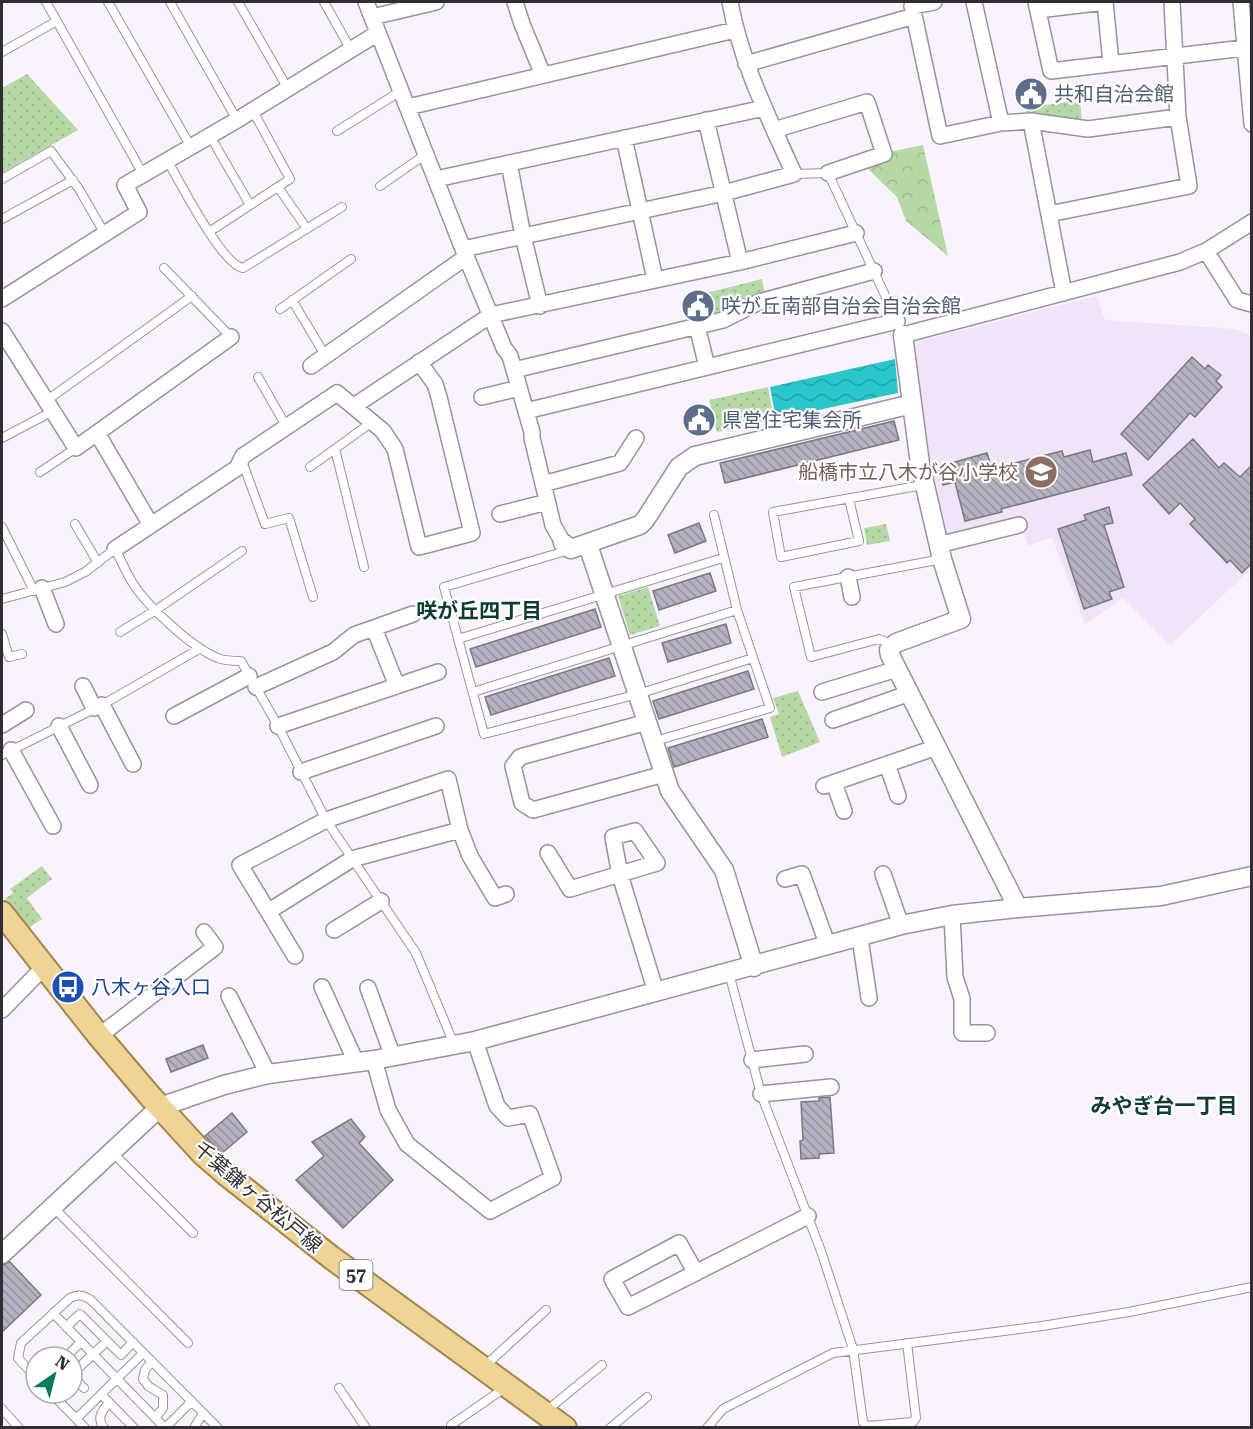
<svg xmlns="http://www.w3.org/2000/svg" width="1253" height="1429" font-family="'Roboto Serif','Noto Sans JP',serif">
  <defs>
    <pattern id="green-dots" width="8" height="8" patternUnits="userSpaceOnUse" patternTransform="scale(1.5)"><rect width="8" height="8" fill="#b5daa6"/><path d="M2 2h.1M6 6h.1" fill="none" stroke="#9cbb8f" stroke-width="1.8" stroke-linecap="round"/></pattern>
    <pattern id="forest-crowns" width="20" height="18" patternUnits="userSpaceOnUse" patternTransform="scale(1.5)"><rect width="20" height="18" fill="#b5daa6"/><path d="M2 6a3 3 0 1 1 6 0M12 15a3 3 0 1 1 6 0" fill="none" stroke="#9cbb8f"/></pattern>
    <pattern id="water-waves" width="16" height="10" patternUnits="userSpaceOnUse" patternTransform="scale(1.5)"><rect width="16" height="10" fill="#29c6cc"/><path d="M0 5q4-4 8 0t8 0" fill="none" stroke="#24a1a6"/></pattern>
    <pattern id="building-back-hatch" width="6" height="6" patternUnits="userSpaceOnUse" patternTransform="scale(1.5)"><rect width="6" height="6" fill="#b6b3c0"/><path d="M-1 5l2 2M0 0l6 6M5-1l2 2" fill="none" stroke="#94929d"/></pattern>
  </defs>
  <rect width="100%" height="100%" fill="#faf2ff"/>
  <path fill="#f0e5f8" d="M 1096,296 L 1105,320 L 1236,329 L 1251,336 L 1251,569 L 1170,645 L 1123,598 L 1085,624 L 1052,537 L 1028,546 L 1021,522 L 946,539 L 926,460 L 914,349 L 920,341 Z"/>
  <path fill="url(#green-dots)" d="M 27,74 L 78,130 L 2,173 L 2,88 Z
    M 1080,100 L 1082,122 L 1026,115 L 1026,108 Z
    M 762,279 L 765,294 L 712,317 L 706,293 Z
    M 768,387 L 774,420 L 717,432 L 709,400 Z
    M 886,524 L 890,541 L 867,545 L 864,528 Z
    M 648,587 L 660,626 L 630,635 L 618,596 Z
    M 798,691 L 820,742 L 782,757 L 770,717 L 779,714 L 773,698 Z
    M 42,866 L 52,879 L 27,898 L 42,919 L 27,929 L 5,899 L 13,893 L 10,889 Z"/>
  <path fill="url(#forest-crowns)" d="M 923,145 L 948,256 L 906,221 L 897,197 L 865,166 L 889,152 Z"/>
  <path fill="url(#water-waves)" d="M 895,359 L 898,393 L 776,419 L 770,387 Z"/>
  <path fill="url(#building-back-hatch)" stroke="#7b7884" stroke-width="1.5" d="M 1192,357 L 1205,369 L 1208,365 L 1221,375 L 1216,381 L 1222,387 L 1195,417 L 1190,413 L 1148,460 L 1121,434 Z
    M 894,421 L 899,440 L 725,483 L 720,463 Z
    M 1193,439 L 1219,468 L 1224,463 L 1240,477 L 1251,466 L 1251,564 L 1242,573 L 1230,560 L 1227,563 L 1190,524 L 1195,519 L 1180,503 L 1169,514 L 1143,485 Z
    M 1090,450 L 1093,462 L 1126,453 L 1132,475 L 1001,509 L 1002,512 L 965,521 L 955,482 L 943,485 L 937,467 L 987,453 L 992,469 L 1062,451 L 1064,457 Z
    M 1109,507 L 1113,523 L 1104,525 L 1124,587 L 1109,592 L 1112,599 L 1084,609 L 1058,529 L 1086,520 L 1084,515 Z
    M 699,523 L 706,541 L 675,553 L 668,535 Z
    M 710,573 L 716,591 L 659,610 L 653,591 Z
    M 595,609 L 601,627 L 476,667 L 470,649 Z
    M 726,624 L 731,643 L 668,662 L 662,643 Z
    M 609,658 L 615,676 L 491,715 L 485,697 Z
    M 748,671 L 754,689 L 659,719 L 653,701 Z
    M 762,719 L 768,737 L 674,767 L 668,748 Z
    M 203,1045 L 208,1058 L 171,1072 L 166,1059 Z
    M 830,1097 L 834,1153 L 819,1154 L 819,1158 L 801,1159 L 800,1141 L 803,1140 L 801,1102 L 819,1101 L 819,1098 Z
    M 232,1113 L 247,1132 L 222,1153 L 205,1136 Z
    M 351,1119 L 365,1137 L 359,1143 L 393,1180 L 343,1228 L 296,1180 L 324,1156 L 312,1142 Z
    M 10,1262 L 41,1295 L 2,1332 L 2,1265 Z"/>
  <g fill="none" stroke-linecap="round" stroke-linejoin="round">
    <defs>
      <path id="service" d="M 46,2 L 143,174
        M 108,2 L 191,147
        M 170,2 L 237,120
        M 238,2 L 288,89
        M 324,2 L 351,50
        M 2,52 L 57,21
        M 337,131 L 401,91
        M 210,136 L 250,205
        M 167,160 C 180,182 222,265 243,268 L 342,207
        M 794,174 L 828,173 L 898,323
        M 2,179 L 51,151 L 79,189 L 105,234
        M 380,186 L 426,154
        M 278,187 L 307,229
        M 2,219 L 73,180
        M 209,232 L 290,179 L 253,111
        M 164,268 L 231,337
        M 292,300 L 325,355
        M 280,309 L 351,259
        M 258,377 L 286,426
        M 46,401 L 192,296
        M 2,438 L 53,411
        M 335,449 L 364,567
        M 242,461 L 265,524 L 289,518 L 313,597
        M 310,467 L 372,422
        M 40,472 L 76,448
        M 849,499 L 859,541 L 781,557 L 773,512 L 923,485
        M 75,524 L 98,563
        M 2,527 L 34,591
        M 569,550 L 444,587 L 484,734 L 638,694 L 753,658
        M 2,599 L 65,582 L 85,572 L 115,549 C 121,560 126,572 132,582 C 147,606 192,648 218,658 C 225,661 233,661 241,661 L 278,726 L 326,820 L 416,953 L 454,1044
        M 120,632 L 156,610 L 242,551
        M 2,634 L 9,657 L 22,654
        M 458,639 L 723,558
        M 893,645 L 879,639 L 811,657 L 794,587 L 942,559
        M 473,692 L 737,610
        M 655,741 L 770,708 L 737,610 L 714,515
        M 2,755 L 102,705 L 199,649
        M 729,973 L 761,1094 L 821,1251 L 853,1349 L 863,1422 L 867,1426 L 913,1422 L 916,1418 L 907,1343
        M 111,1151 L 193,1233
        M 54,1208 L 188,1343
        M 53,1313 L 165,1428
        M 66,1327 L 80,1314 L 121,1355 L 133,1342
        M 66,1357 L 81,1342
        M 152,1361 L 145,1370 L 143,1379 L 148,1386 L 163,1395 L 163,1408 L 155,1418
        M 485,1366 L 546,1310
        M 72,1374 L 107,1341
        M 72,1376 L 84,1388
        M 36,1378 L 18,1358 L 21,1343 L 70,1298 C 78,1294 83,1295 91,1300 L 218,1428
        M 339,1388 L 366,1428
        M 51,1393 L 85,1428
        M 101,1394 L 134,1428
        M 2,1409 L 19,1428
        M 545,1412 L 602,1365
        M 76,1419 L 143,1353
        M 451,1425 L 506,1387
        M 104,1428 C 96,1418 102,1411 109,1403
        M 165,1428 L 192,1401
        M 194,1428 L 203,1413
        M 610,1428 L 647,1397
        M 707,1428 L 723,1409 L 833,1353 L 1042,1326 L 1129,1312 L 1252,1287"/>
      <path id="minor" d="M 366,2 L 463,249 L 504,348 L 510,356 L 532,432 L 532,438 L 553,525 L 563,543
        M 515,2 L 522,24 L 543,75
        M 934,2 L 912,6 L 940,136 L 1001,123 L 1031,121 L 1088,129 L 1178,117
        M 974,2 L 1001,123
        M 1036,2 L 1051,71 L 1252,47
        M 1105,2 L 1111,63
        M 1241,2 L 1252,124
        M 1038,10 L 1105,2
        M 372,17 L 436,2
        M 746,64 L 914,16
        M 408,107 L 735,30
        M 706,120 L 740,262
        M 1031,121 L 1064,293
        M 774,130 L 867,102 L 884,154 L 828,173
        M 624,138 L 655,279
        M 509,163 L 523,236 L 540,306
        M 436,179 L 764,108
        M 1049,214 L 1189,186 L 1178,117 L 1172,2
        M 463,249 L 724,193 L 794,174 C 769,118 741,63 730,2
        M 1206,251 L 1237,300 L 1252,304
        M 2,299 L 139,212 L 125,185 L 237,120 L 378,33
        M 697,326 L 707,367
        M 2,331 L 76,448 L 231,337
        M 903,335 L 1180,262 L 1206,251 L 1252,222
        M 311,366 L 466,257
        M 514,370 L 723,320 L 759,302 L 874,271
        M 482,397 L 519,388
        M 354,406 L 491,315 L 740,262 L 856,233
        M 526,411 L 897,321
        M 97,433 L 151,525
        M 543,484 L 620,463 L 636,438
        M 500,514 L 547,502
        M 938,545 L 1019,525
        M 115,549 L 237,468 L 243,456 L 337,393 L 383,431 L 395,449 L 419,547 L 472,533 L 439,397 L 435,384 L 419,362
        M 848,577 L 852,597
        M 42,588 L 56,624
        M 374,628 L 397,686
        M 83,686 L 94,708
        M 256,687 L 333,652 L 354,635 L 413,614
        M 822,692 L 897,669
        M 102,705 L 133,764
        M 174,716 L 249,676
        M 833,720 L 910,693
        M 647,722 L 520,757 L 513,766 L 522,803 L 533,810 L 664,774
        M 2,725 L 26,710
        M 59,726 L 90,785
        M 278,726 L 438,672
        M 11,750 L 53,826
        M 887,764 L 898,796
        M 301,772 L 436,726
        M 834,783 L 844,811
        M 824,786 L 937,747
        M 548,853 L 570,889 L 657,863 L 635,831 L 613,837 L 620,875 L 656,992
        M 883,874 L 901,925
        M 785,879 L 802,874 L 828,946
        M 269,911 L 352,859 L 460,830
        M 952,915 L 955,977 L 962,999 L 962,1033 L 987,1033
        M 334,930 L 381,901
        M 860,938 L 869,998
        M 295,956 L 240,865 L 326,820 L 448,779 L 460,830 L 470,856 L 495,898 L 506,894
        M 322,987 L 356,1062
        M 368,988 L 393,1057
        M 229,996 L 268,1074
        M 2,1010 L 44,967
        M 99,1036 L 215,947 L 204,932
        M 374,1060 L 388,1110 L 407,1144 L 490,1211 L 553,1178 L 530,1114 L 508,1118 L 497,1106 L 475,1041
        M 752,1060 L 805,1054
        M 761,1094 L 831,1087
        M 696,1273 L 679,1243 L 612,1279 L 628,1307 L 808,1216"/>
      <path id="tertiary" d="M 903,335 L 920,464 L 942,559 L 961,619 L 896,643 L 889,650 L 890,655 L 1018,908
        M 563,543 L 571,549 L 640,525 L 645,520 L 679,467 L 695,456 L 912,404
        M 588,545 L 670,791 L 724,870 L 754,967
        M 2,1254 L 160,1107 L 224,1085 L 268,1074 L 374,1060 L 475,1041 L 901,925 L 952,915 L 1018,908 L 1161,896 L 1252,876"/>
      <path id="primary" d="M 2,913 L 99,1036 L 150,1096 L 203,1154 L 226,1174 L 332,1258 L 565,1428"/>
    </defs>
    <use href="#service" stroke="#98929d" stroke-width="10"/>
    <use href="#minor" stroke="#98929d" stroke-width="18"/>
    <use href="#tertiary" stroke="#98929d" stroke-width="21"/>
    <use href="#primary" stroke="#a68646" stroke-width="26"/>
    <use href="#service" stroke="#fff" stroke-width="8"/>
    <use href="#minor" stroke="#fff" stroke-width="15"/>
    <use href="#tertiary" stroke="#fff" stroke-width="18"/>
    <use href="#primary" stroke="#f0d397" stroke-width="22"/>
  </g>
  <defs>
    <symbol id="civic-disc" viewBox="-11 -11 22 22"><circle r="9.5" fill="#5c6f8a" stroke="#fff"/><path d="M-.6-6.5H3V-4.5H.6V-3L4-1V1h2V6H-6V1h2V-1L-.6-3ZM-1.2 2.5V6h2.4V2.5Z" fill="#fff"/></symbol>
    <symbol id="school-disc" viewBox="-11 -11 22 22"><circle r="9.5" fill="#8d6e63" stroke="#fff"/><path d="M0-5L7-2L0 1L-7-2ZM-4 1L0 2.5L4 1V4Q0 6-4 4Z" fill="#fff"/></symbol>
    <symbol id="bus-disc" viewBox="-11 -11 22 22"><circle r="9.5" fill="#1a4fb4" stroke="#fff"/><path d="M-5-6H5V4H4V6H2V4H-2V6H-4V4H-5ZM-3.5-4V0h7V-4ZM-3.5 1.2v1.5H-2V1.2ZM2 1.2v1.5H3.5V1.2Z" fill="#fff"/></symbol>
  </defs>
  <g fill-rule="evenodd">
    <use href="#civic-disc" x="1012" y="75" width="38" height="38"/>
    <use href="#civic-disc" x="679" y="287" width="38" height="38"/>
    <use href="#civic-disc" x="680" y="401" width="38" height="38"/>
    <use href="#school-disc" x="1022" y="453" width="38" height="38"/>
    <use href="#bus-disc" x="49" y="968" width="38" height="38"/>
  </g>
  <g text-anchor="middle" stroke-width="4.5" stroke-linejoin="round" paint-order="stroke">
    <rect fill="#fff" stroke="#6e6d70" stroke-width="1.5" x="339.5" y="1260" width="33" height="30" rx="4.5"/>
    <g font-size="18" font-weight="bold" fill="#302e32">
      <text x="356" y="1281">57</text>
    </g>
    <g font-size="20" fill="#4e5e75" stroke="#fff" text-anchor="start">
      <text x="1054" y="101">共和自治会館</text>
      <text x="721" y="313">咲が丘南部自治会自治会館</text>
      <text x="722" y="427">県営住宅集会所</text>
    </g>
    <g font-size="20" fill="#785e54" stroke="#fff" text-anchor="end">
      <text x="1018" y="479">船橋市立八木が谷小学校</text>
    </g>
    <g font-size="20" fill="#164399" stroke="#fff" text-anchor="start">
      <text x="91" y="994">八木ヶ谷入口</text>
    </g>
    <g font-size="20" fill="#302e32" stroke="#fff">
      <text transform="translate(258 1197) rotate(40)" y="7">千葉鎌ヶ谷松戸線</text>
    </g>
    <g font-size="21" font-weight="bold" fill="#0d3e2d" stroke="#fff">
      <text x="479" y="618">咲が丘四丁目</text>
      <text x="1164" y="1113">みやぎ台一丁目</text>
    </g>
  </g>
  <rect width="1253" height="1429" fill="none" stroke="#302e32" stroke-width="6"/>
  <g transform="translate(54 1375) rotate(35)"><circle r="28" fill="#ffffff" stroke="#acabad" stroke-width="1.5"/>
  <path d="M0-4.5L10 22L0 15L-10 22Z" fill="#057c59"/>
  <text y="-9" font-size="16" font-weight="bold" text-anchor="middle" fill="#302e32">N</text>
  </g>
</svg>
